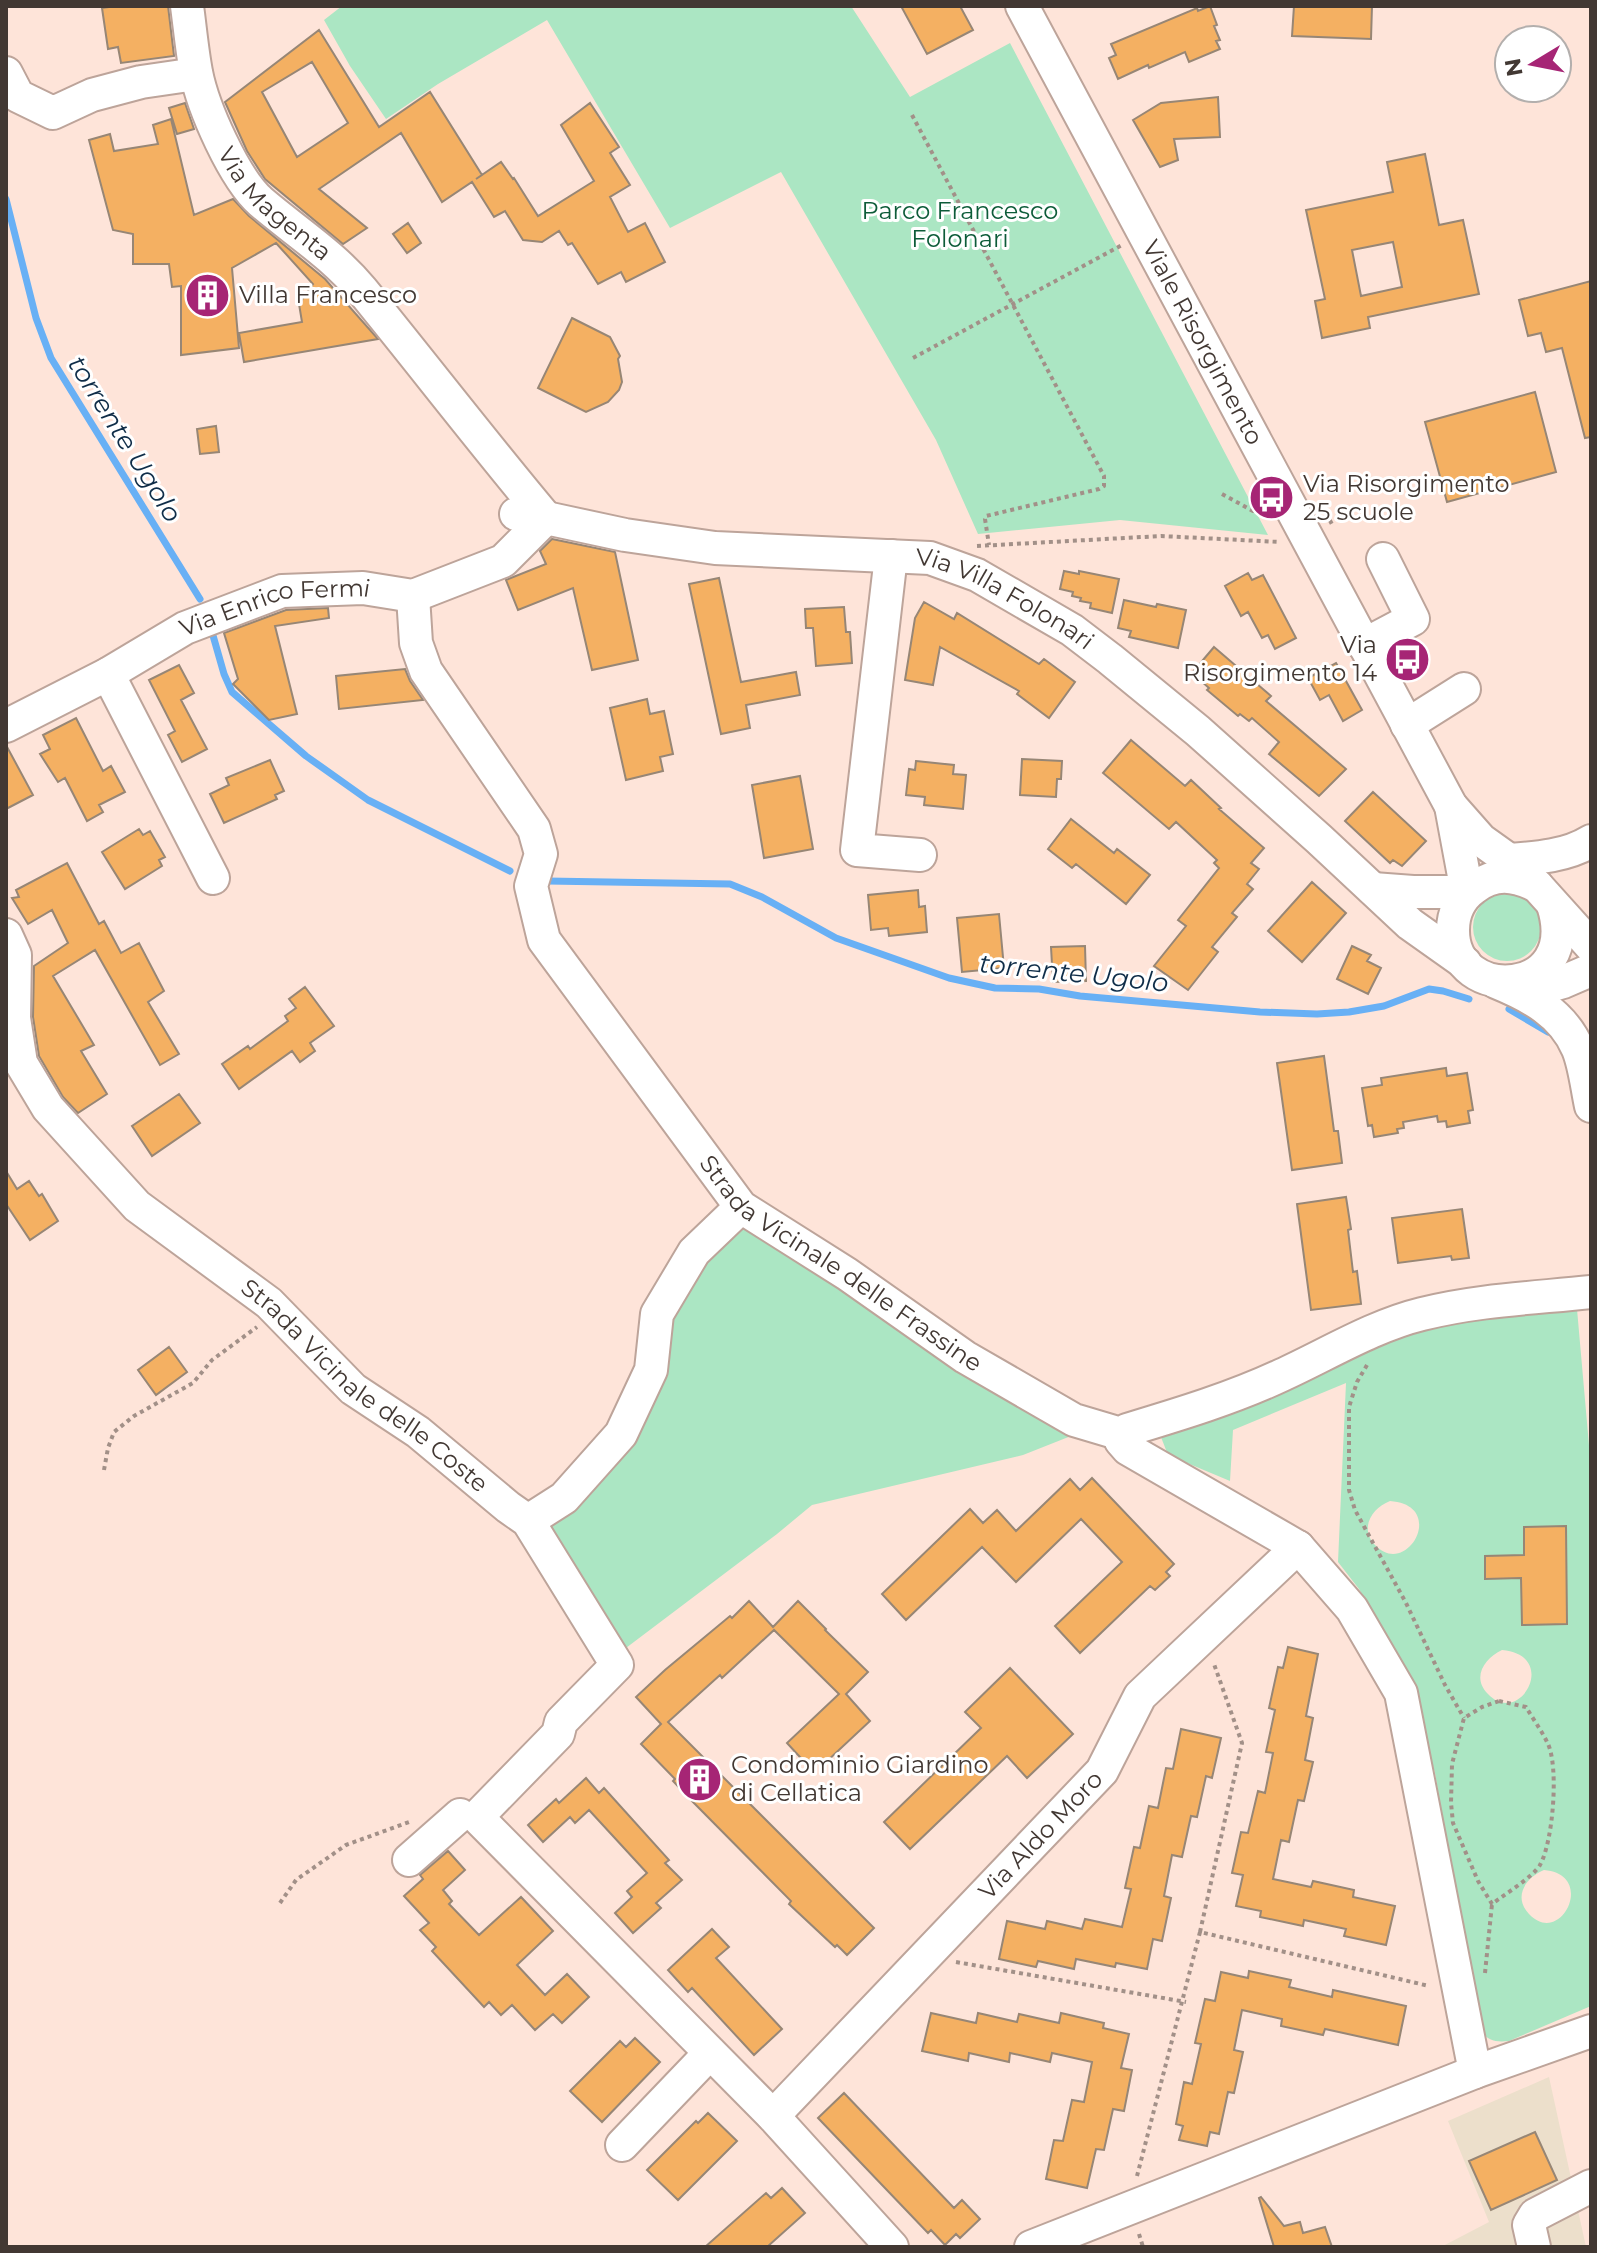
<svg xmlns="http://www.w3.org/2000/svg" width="1597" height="2253" font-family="Montserrat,sans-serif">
  <rect width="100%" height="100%" fill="#fee4d9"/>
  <path fill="#ecdfcb" d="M 1549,2077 L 1586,2247 L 1441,2247 L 1489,2222 L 1448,2121 Z"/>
  <path fill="#abe6c3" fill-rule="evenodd" d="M 342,6 L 851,6 L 910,97 L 1010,43 L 1268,535 L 1120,520 L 978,534 L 936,440 L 781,172 L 670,228 L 547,20 L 438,84 L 386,119 L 350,66 L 324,20 Z
    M1473 927a34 34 0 1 1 68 0a34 34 0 1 1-68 0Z
    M 742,1218 L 956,1364 L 1071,1436 L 1023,1455 L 812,1505 L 777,1534 L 618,1654 L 539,1527 L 572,1504 L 666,1314 L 701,1257 Z
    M 1577,1309 L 1591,1468 L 1591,2006 L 1509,2041 C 1492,2043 1484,2039 1477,2023 L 1435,1773 L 1408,1675 L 1359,1589 L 1338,1562 L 1346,1383 L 1233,1430 L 1230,1481 L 1168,1455 L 1159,1432 L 1392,1340 L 1448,1323 ZM 1390,1501 C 1448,1505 1407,1579 1375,1545 C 1359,1528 1372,1508 1390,1501 ZM 1502,1650 C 1560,1655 1520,1728 1488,1694 C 1471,1677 1485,1658 1502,1650 ZM 1544,1870 C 1597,1874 1561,1948 1529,1914 C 1513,1897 1525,1878 1544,1870 Z"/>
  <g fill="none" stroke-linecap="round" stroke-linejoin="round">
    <path stroke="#68b0f5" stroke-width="7" d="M 6,199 L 36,318 L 51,358 L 200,599
      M 212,632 L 224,674 L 232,692 L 306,756 L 368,800 L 510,871
      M 547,881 L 730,884 L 762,897 L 836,938 L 949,978 L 995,988 L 1039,989 L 1080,996 L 1260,1012 L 1317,1014 L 1349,1012 L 1384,1006 L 1429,989 L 1443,991 L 1469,999
      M 1509,1009 L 1548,1032"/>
  </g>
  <path fill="#f4b062" stroke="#978675" stroke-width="2" fill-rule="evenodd" d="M 116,6 L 168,6 L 174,56 L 121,63 L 118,47 L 108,49 L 102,8 Z
    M 901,6 L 960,6 L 973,30 L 927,54 Z
    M 1210,6 L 1217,25 L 1214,26 L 1220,40 L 1216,41 L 1220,49 L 1189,62 L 1185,52 L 1149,68 L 1148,65 L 1118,79 L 1109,58 L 1116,55 L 1111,44 L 1197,8 L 1198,11 Z
    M 1294,6 L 1372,6 L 1371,39 L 1292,36 Z
    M 319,30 L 379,127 L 430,92 L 482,175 L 476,179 L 501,162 L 513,179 L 514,178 L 538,216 L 594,181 L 561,125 L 590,103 L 619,147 L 610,153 L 630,185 L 610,197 L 628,232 L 645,223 L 665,262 L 626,282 L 621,272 L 598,284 L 572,243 L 568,245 L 559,231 L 542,242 L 523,240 L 505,211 L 494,217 L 472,182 L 442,202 L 401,133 L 319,189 L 367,228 L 343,244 L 265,179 L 247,151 L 225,102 ZM 312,62 L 348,123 L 297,157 L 262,92 Z
    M 1218,97 L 1220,137 L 1174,139 L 1178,160 L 1160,167 L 1133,120 L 1161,103 Z
    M 185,103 L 194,129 L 177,134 L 169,108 Z
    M 171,119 L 194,215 L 233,199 L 249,216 L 325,279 L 378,339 L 244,362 L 239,333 L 302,322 L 299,304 L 313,284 L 276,243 L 232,268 L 239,348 L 181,355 L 181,286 L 172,287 L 169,264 L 133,264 L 133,234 L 113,230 L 89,140 L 110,134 L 114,151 L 158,144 L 153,125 Z
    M 1425,154 L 1439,225 L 1463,220 L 1479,294 L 1368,317 L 1370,328 L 1322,338 L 1315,301 L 1325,299 L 1306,210 L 1393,192 L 1387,162 ZM 1393,242 L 1402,287 L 1361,296 L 1352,250 Z
    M 408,223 L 421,243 L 407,253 L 393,234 Z
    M 1591,281 L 1591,437 L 1585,438 L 1562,348 L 1546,352 L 1541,333 L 1528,336 L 1519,300 Z
    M 572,318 L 610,337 L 620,356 L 618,359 L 622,382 L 619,390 L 608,402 L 586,412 L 538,388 Z
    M 1535,392 L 1556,472 L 1447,502 L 1425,422 Z
    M 216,426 L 219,452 L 200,454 L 197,429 Z
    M 552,539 L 615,552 L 638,660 L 592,670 L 573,588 L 518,610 L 506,580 L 546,564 L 540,551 Z
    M 1064,571 L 1079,574 L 1079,571 L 1119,579 L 1112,613 L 1090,608 L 1091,603 L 1080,601 L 1081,598 L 1072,596 L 1073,592 L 1060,589 Z
    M 1248,573 L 1252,580 L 1263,575 L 1296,638 L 1275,649 L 1268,635 L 1262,638 L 1248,612 L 1241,616 L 1225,586 Z
    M 719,578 L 741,682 L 796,672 L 800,695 L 746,705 L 750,728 L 721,734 L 689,584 Z
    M 1124,600 L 1156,607 L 1157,604 L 1186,610 L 1178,648 L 1129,637 L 1131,631 L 1118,628 Z
    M 924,602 L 954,619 L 957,613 L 1039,664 L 1044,659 L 1075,682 L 1049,718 L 1017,694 L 1019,691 L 940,647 L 933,685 L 905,680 L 915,618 Z
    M 844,607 L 846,632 L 850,632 L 852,663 L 816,666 L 813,628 L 806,628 L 805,609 Z
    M 328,608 L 329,618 L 275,626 L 297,714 L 269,720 L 233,684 L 238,679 L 224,633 L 286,610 Z
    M 1214,647 L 1271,696 L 1266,701 L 1346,769 L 1319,796 L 1269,754 L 1279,742 L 1252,718 L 1249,721 L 1240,714 L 1238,716 L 1207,690 L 1209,688 L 1192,673 Z
    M 1336,663 L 1362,710 L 1343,721 L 1329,695 L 1320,700 L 1308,678 Z
    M 179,665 L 194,693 L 181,700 L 207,749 L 182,762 L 168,735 L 175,731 L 149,680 Z
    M 405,669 L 410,681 L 423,700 L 339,709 L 336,676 Z
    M 647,699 L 650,714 L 664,711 L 673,754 L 660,757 L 663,771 L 626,780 L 610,708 Z
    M 76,718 L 103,771 L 111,766 L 125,792 L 99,805 L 103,812 L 87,821 L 65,778 L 58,782 L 40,754 L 50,749 L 43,735 Z
    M 1131,740 L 1185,786 L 1191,780 L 1221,808 L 1219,809 L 1264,848 L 1251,863 L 1259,869 L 1247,884 L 1253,889 L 1232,913 L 1237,917 L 1212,947 L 1218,952 L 1188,990 L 1154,966 L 1186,926 L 1178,920 L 1219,868 L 1214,863 L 1217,860 L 1176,822 L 1169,829 L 1103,773 Z
    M 6,745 L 33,795 L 6,809 Z
    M 1022,759 L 1062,761 L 1061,779 L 1057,779 L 1056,797 L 1020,795 Z
    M 270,760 L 284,791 L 275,795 L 277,799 L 224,823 L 210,794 L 229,785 L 226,778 Z
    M 916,761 L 954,765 L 953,774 L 966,775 L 963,809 L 924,805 L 925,797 L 906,795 L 909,769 L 915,770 Z
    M 800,776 L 813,849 L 764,858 L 752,785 Z
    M 1373,792 L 1426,841 L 1402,866 L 1393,860 L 1390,863 L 1345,821 Z
    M 1071,819 L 1114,853 L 1117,849 L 1150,875 L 1126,904 L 1076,864 L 1072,868 L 1048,849 Z
    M 139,829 L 143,835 L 150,831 L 165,857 L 159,860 L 162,866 L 125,889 L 102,852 Z
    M 67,863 L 99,924 L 104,921 L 121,953 L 139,943 L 164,991 L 148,1002 L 179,1054 L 160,1065 L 95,950 L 53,976 L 94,1045 L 81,1051 L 107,1094 L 78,1113 L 63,1097 L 39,1056 L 33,1017 L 34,966 L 68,943 L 52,910 L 28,924 L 12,898 L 19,897 L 16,890 Z
    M 1312,882 L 1346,913 L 1302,962 L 1268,931 Z
    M 918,890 L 919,907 L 925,906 L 927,932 L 889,936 L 888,928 L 871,930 L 868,895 Z
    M 999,914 L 1004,968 L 962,972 L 957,918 Z
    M 1085,946 L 1086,981 L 1053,982 L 1051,947 Z
    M 1352,946 L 1371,955 L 1367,961 L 1381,968 L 1368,994 L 1337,979 Z
    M 305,987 L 334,1026 L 310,1043 L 315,1051 L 300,1062 L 292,1051 L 239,1089 L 222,1064 L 248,1046 L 250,1049 L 288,1021 L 285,1016 L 296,1008 L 289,999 Z
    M 1324,1056 L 1334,1131 L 1338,1131 L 1342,1163 L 1292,1170 L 1277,1063 Z
    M 1446,1068 L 1447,1076 L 1467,1073 L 1473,1110 L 1468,1111 L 1470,1123 L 1447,1127 L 1446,1121 L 1438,1122 L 1437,1116 L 1403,1122 L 1404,1128 L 1397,1129 L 1398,1133 L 1374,1137 L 1372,1125 L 1368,1126 L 1362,1088 L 1382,1085 L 1381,1078 Z
    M 179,1094 L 200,1123 L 152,1156 L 132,1126 Z
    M 6,1171 L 17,1189 L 29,1181 L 39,1196 L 42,1194 L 58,1221 L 30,1240 L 6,1204 Z
    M 1346,1197 L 1351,1229 L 1348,1230 L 1353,1272 L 1357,1271 L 1361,1304 L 1311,1310 L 1297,1204 Z
    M 1462,1209 L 1469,1258 L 1452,1260 L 1451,1256 L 1398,1263 L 1392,1218 Z
    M 169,1347 L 187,1372 L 156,1395 L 138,1370 Z
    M 1092,1478 L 1174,1564 L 1166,1572 L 1170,1576 L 1155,1590 L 1150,1586 L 1080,1653 L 1055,1626 L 1122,1562 L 1081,1519 L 1016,1582 L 982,1547 L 906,1620 L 882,1594 L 970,1509 L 983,1523 L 997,1510 L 1016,1531 L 1070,1479 L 1080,1490 Z
    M 1566,1526 L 1567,1624 L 1522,1625 L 1521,1578 L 1485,1579 L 1485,1556 L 1524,1555 L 1524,1527 Z
    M 749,1601 L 773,1627 L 798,1601 L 826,1629 L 825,1630 L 868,1672 L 846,1694 L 870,1721 L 825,1763 L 822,1759 L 811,1769 L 787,1743 L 839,1694 L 774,1630 L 722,1678 L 720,1675 L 668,1722 L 874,1928 L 847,1955 L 837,1945 L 835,1947 L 789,1904 L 791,1901 L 690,1799 L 673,1781 L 675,1779 L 641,1744 L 661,1724 L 636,1697 L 665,1670 L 730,1616 L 732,1618 Z
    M 1288,1647 L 1318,1654 L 1306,1716 L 1313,1718 L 1305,1760 L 1313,1762 L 1304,1801 L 1298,1800 L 1289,1842 L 1281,1840 L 1273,1879 L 1311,1887 L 1313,1881 L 1354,1890 L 1353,1897 L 1395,1906 L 1386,1945 L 1344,1936 L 1346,1929 L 1304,1920 L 1303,1926 L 1260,1917 L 1261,1911 L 1236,1906 L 1243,1875 L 1232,1873 L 1241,1832 L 1248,1833 L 1258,1791 L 1265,1793 L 1273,1753 L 1266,1752 L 1275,1710 L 1269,1708 L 1278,1667 L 1283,1668 Z
    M 1010,1668 L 1073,1734 L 1027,1778 L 1007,1756 L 910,1849 L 884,1822 L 981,1728 L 965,1712 Z
    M 1181,1729 L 1221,1738 L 1212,1778 L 1206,1776 L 1197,1817 L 1191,1816 L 1182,1857 L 1172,1855 L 1164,1896 L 1171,1898 L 1162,1941 L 1153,1939 L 1147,1969 L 1116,1963 L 1115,1967 L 1076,1959 L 1074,1969 L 1038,1961 L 1036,1967 L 999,1959 L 1007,1921 L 1045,1929 L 1047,1921 L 1082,1929 L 1085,1919 L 1122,1927 L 1131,1889 L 1125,1888 L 1134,1847 L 1140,1848 L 1149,1806 L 1158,1808 L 1166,1768 L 1173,1769 Z
    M 586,1778 L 599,1793 L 604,1788 L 669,1860 L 665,1863 L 682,1880 L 656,1903 L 661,1908 L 633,1933 L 615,1913 L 632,1897 L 627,1891 L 647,1873 L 589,1810 L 575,1823 L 570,1817 L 543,1842 L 528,1825 L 556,1799 L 559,1803 Z
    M 448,1851 L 465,1870 L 443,1890 L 452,1901 L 449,1904 L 479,1935 L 521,1897 L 553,1931 L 517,1965 L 545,1995 L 567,1974 L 589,1997 L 562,2023 L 553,2014 L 535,2030 L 512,2005 L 501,2015 L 489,2002 L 484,2007 L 432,1951 L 436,1947 L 420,1930 L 429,1923 L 404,1896 L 423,1879 L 420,1875 Z
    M 712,1929 L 729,1947 L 716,1958 L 782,2029 L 754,2055 L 692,1988 L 688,1992 L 668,1970 Z
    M 1249,1971 L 1291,1980 L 1289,1987 L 1332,1997 L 1333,1990 L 1406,2006 L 1398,2045 L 1325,2029 L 1323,2035 L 1281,2026 L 1282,2019 L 1242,2010 L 1234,2050 L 1243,2052 L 1234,2093 L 1228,2092 L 1219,2134 L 1210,2132 L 1207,2146 L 1179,2140 L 1183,2126 L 1176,2124 L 1184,2082 L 1192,2084 L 1201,2044 L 1195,2043 L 1205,1999 L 1215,2001 L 1221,1972 L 1248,1978 Z
    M 931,2013 L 976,2023 L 978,2013 L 1017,2022 L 1019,2014 L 1059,2023 L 1061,2013 L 1104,2023 L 1103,2028 L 1129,2034 L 1121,2068 L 1132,2070 L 1124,2111 L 1113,2109 L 1104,2150 L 1096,2149 L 1087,2188 L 1046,2179 L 1054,2140 L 1063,2141 L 1072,2100 L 1084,2102 L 1092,2062 L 1052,2053 L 1050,2062 L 1010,2053 L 1009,2062 L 969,2053 L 968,2061 L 922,2051 Z
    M 635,2038 L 660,2062 L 602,2122 L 570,2091 L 620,2041 L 626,2047 Z
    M 844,2093 L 954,2208 L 962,2200 L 980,2219 L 960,2238 L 956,2234 L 945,2245 L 931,2230 L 928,2233 L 818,2118 Z
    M 708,2113 L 737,2141 L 678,2200 L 647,2170 L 696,2121 L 698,2123 Z
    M 1535,2132 L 1557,2180 L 1491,2210 L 1469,2161 Z
    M 782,2188 L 805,2213 L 767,2247 L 705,2247 L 766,2193 L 771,2198 Z
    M 1261,2197 L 1284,2226 L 1300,2222 L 1303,2233 L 1325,2227 L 1332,2247 L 1274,2247 L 1259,2198 Z"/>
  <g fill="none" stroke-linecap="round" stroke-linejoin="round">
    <defs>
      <g id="minor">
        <path id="s1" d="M 187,6 C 190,28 192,51 196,72 C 203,108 234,178 261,202 C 296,232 332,254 362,290 C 424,366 483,443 546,518"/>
        <path id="s2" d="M 1022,6 L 1451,806 L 1481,840 L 1509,860 L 1537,886 L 1591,946"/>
        <path d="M 6,73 L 18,96 L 53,113 L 92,95 L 141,82 L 196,74"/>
        <path id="s3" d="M 516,514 L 546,518 L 625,535 L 715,548 L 930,558 L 977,575 L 1072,630 L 1110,659 L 1198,731 L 1319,839 L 1410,924 L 1465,963"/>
        <path d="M 891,556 L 857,850 L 920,855"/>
        <path id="s4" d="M 413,596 L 416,643 L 426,671 L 534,829 L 541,854 L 531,886 L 544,940 L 741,1207 L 847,1274 L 965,1357 L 1074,1420 L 1121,1434 L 1127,1430 C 1180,1414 1233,1398 1282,1375 C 1328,1354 1373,1326 1422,1314 C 1477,1300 1535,1298 1591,1292"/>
        <path d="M 1364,645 L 1413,619 L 1383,559"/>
        <path d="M 108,674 L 213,878"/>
        <path d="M 1407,725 L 1464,689"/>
        <path id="s5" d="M 6,726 L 108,674 L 185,628 L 282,591 L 363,588 L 413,596 L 503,561 L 546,518"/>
        <path d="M 1451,806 L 1467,892"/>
        <path d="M 1509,860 C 1537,858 1567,856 1591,841"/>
        <path d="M 1537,886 C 1514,875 1495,872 1474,888 C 1460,898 1453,914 1453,930 C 1452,1005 1583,999 1553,905"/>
        <path d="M 1373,889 L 1413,892 L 1467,892"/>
        <path id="s6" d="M 6,935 L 15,955 L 14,1018 L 21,1063 L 48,1108 L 137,1206 L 269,1303 L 353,1389 L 418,1432 L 508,1507 L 528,1521 L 617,1665 L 561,1722 L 558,1734 L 477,1817 L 773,2116 L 892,2247"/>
        <path d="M 1496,982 C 1530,996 1563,1013 1578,1049 C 1585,1066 1587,1088 1591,1106"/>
        <path d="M 1524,993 L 1563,982 L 1591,970"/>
        <path d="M 1121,1434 L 1121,1441 L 1128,1449 L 1298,1547"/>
        <path d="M 528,1521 L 564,1498 L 621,1434 L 651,1370 L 657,1314 L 694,1252 L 741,1207"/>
        <path d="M 409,1860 L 460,1815"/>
        <path id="s7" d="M 773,2116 L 1102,1771 L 1140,1696 L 1298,1547 L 1352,1609 L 1401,1693 L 1475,2072"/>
        <path d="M 622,2145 L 710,2053"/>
        <path d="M 1031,2247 L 1475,2072 L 1591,2031"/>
        <path d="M 1534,2247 L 1529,2225 L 1535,2215 L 1591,2186"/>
      </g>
    </defs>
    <use href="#minor" stroke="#bda49a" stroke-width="36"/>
    <path stroke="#a29088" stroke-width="4" stroke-dasharray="4 4" stroke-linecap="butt" d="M 912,115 L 1104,476 L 1104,486 L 1099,489 L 986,516 L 985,519 L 989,545
      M 913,358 L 1122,245
      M 1222,494 L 1253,511 L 1263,510
      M 1329,523 L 1355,509
      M 977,546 L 1161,536 L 1280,542
      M 1367,1365 L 1357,1382 L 1349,1407 L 1349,1490 L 1355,1510 L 1406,1603 L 1445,1685 L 1464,1718
      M 104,1470 L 108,1448 L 114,1432 L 134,1416 L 193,1383 L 212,1360 L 257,1327
      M 1499,1701 L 1526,1707 C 1533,1719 1542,1731 1548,1744 C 1559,1768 1553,1842 1540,1865 C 1533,1877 1505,1894 1492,1904 L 1478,1881 L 1453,1823 L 1451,1803 L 1452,1764 L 1464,1718 L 1482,1707 Z
      M 280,1903 L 296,1880 L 346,1845 L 409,1822
      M 1200,1932 L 1242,1743 L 1214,1664
      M 956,1962 L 1186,2002
      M 1485,1973 L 1492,1904
      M 1137,2176 L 1200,1932 L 1429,1986
      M 1139,2234 L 1143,2247"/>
    <use href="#minor" stroke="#fff" stroke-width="32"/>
  </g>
  <defs>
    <symbol id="building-disc" viewBox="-11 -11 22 22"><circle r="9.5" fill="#a62575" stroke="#fff"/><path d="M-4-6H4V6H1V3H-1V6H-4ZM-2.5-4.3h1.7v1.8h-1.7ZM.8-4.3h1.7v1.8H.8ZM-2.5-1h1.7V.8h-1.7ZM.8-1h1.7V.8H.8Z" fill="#fff"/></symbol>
    <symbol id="bus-disc" viewBox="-11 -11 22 22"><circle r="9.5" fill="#a62575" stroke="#fff"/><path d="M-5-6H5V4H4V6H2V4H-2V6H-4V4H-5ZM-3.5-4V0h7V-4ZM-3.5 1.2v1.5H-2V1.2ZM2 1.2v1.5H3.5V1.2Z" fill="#fff"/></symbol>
  </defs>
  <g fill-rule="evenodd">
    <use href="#building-disc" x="182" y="270" width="51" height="51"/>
    <use href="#bus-disc" x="1246" y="472" width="51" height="51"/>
    <use href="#bus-disc" x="1382" y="634" width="51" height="51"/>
    <use href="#building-disc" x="674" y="1754" width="51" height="51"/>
  </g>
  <g text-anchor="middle" stroke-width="6" stroke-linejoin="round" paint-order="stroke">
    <g font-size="24" fill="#423833" stroke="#fff">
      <text dy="8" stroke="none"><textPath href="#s1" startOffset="224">Via Magenta</textPath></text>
      <text dy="8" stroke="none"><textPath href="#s2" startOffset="382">Viale Risorgimento</textPath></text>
      <text dy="8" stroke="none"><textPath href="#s3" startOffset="502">Via Villa Folonari</textPath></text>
      <text dy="8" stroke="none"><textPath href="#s5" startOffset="298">Via Enrico Fermi</textPath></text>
      <text dy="8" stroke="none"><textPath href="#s4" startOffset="828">Strada Vicinale delle Frassine</textPath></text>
      <text dy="8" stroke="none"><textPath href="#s6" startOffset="606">Strada Vicinale delle Coste</textPath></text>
      <text dy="8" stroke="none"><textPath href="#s7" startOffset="388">Via Aldo Moro</textPath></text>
    </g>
    <g font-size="24" fill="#0d5c39" stroke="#fff">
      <text x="960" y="219">Parco Francesco<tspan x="960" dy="28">Folonari</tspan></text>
    </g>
    <g font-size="24" fill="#423833" stroke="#fff" text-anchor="start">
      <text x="239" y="303">Villa Francesco</text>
      <text x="1303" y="492">Via Risorgimento<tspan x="1303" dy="28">25 scuole</tspan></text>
      <text x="1377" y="653" text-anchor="end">Via<tspan x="1377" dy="28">Risorgimento 14</tspan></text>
      <text x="731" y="1773">Condominio Giardino<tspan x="731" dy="28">di Cellatica</tspan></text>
    </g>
    <g font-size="26" font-style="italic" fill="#0f2d48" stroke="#fff">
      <text transform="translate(125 439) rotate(58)" y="9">torrente Ugolo</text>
      <text transform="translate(1074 973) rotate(6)" y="9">torrente Ugolo</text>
    </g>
  </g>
  <rect width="1597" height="2253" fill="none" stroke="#423833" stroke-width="16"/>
  <g transform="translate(1533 64) rotate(260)"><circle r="38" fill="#ffffff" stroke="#b3afad" stroke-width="2"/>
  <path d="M0-6L14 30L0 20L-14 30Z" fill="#a62575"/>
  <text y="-12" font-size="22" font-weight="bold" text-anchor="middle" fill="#423833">N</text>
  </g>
</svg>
